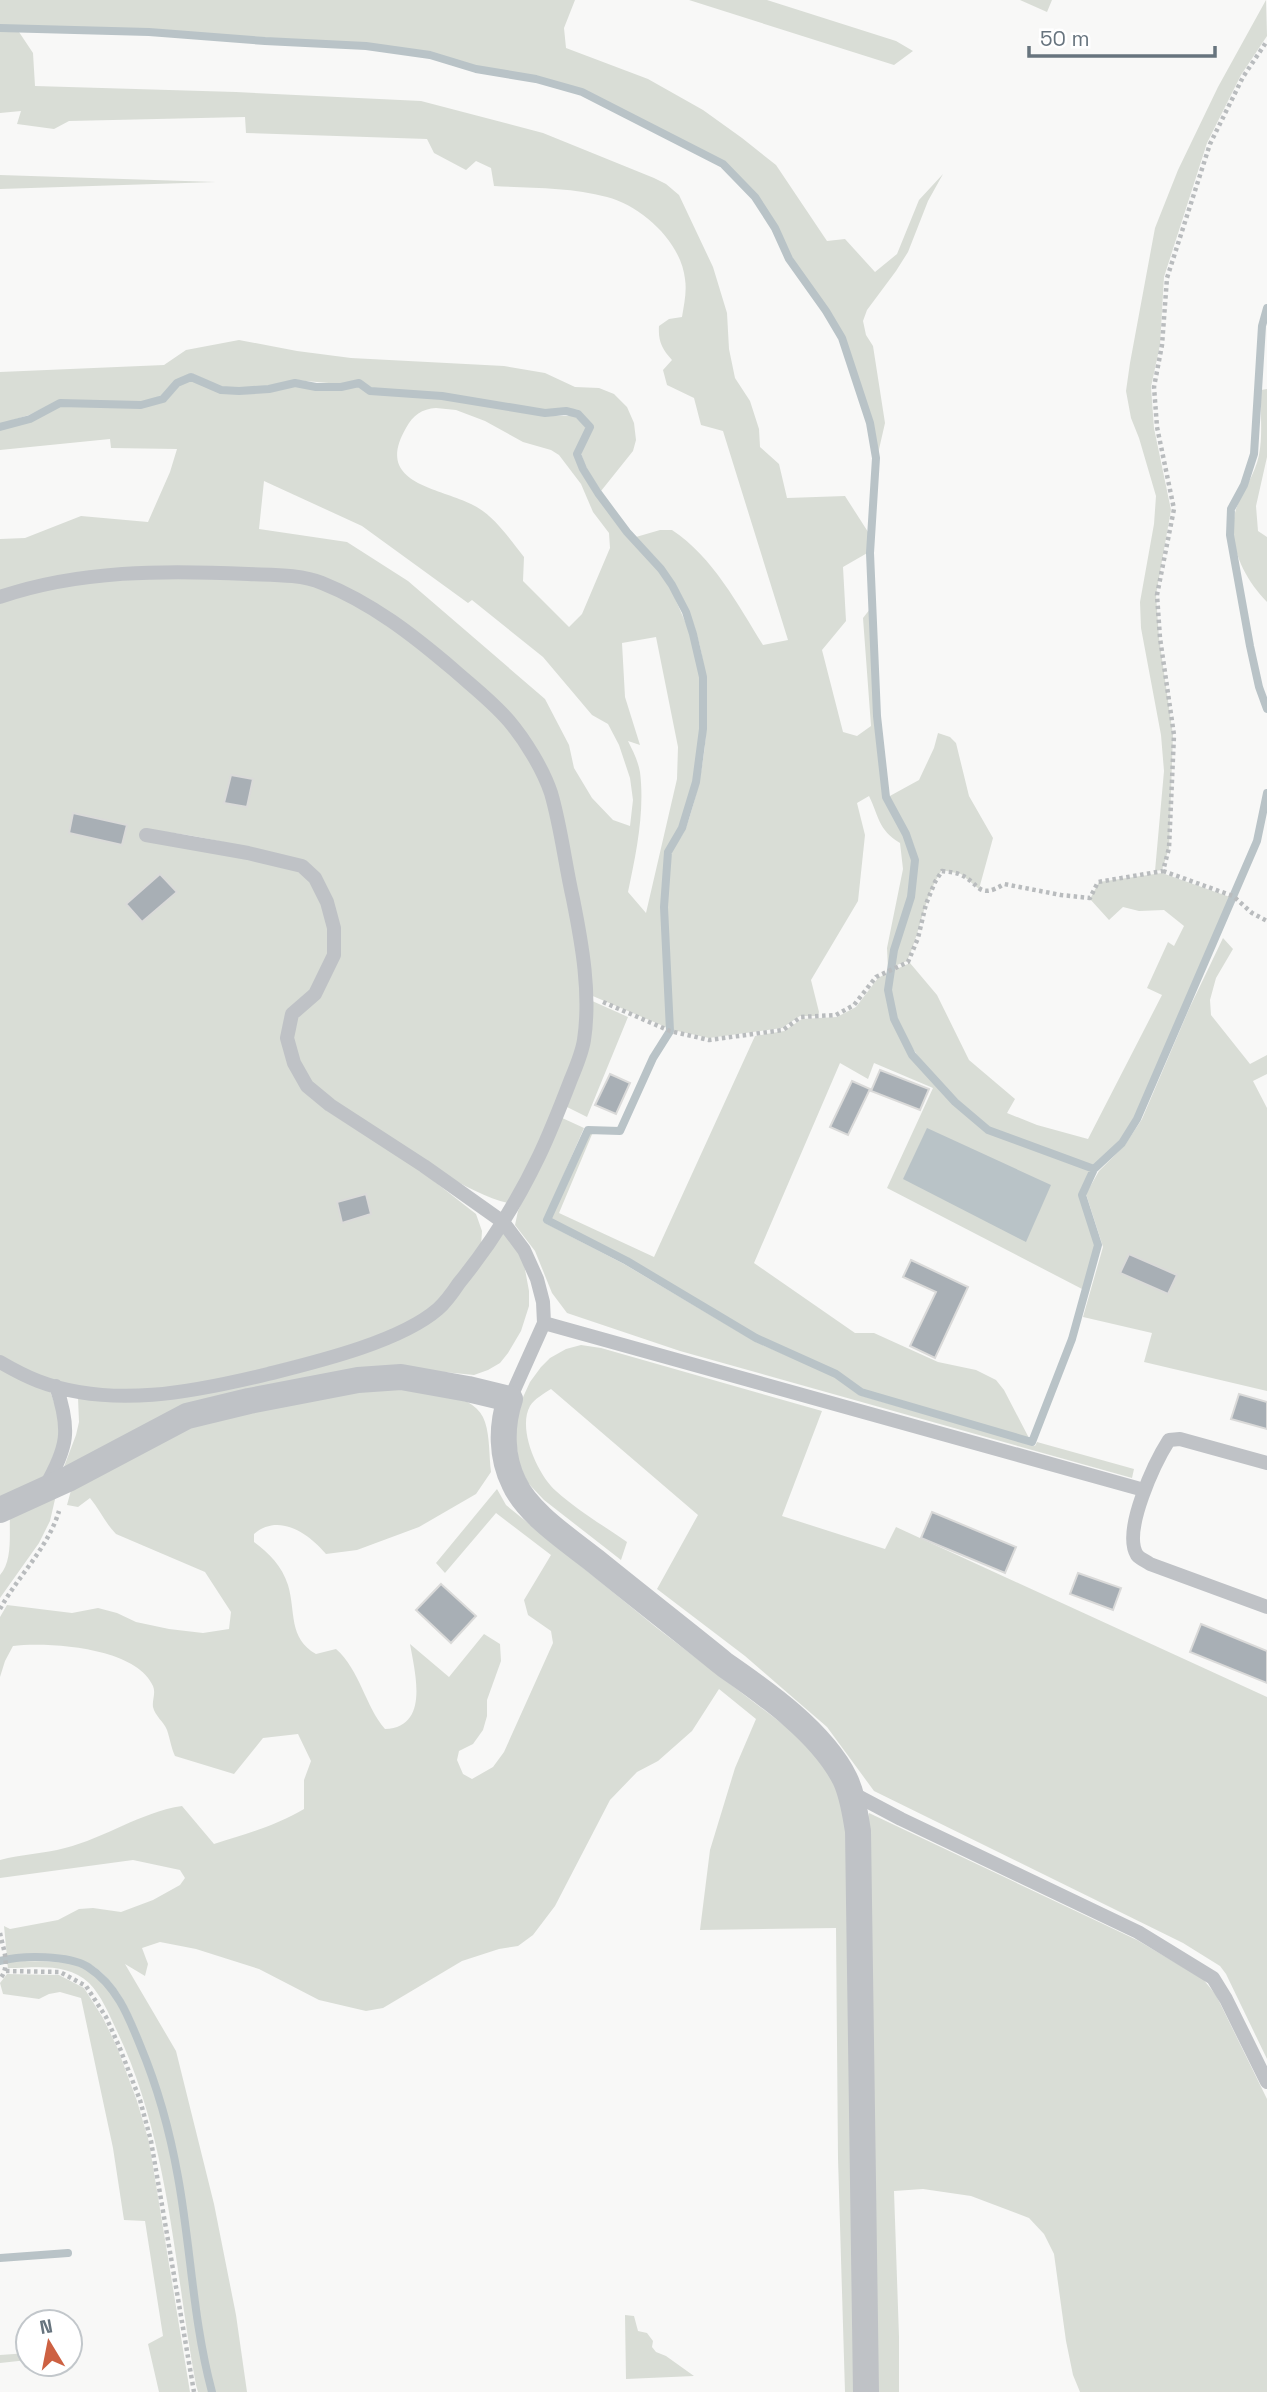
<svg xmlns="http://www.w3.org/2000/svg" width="1267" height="2392" font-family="'Space Grotesk',sans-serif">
  <rect width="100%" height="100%" fill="#f8f8f7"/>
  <path fill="#d9ddd6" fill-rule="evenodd" d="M 0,0 L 575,0 L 564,28 L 566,48 L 648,79 L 703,110 L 742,138 L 776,165 L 827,241 L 845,239 L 875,272 L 897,254 L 919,200 L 943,174 L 928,201 L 908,252 L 896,271 L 867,310 L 863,321 L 866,335 L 873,346 L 885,423 L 877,458 L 871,423 L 843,338 L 828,310 L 791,258 L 776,227 L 756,196 L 724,163 L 582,90 L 536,77 L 477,68 L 431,53 L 366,44 L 265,40 L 149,30 L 0,26 Z
    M 689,0 L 767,0 L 896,41 L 913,51 L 894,65 Z
    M 1020,0 L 1052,0 L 1047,12 Z
    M 1266,0 L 1267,36 L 1241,75 L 1207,143 L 1164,277 L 1160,345 L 1151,387 L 1154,428 L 1171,510 L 1156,595 L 1159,638 L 1173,735 L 1169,848 L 1162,870 L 1155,871 L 1164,771 L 1161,735 L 1141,628 L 1140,602 L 1154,524 L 1156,496 L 1139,438 L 1131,418 L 1126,391 L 1130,363 L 1155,228 L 1178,170 L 1218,87 Z
    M 0,29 L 17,29 L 33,53 L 35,86 L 236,92 L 421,101 L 543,133 L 654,178 L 666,184 L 679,195 L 713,267 L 727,313 L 729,349 L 735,378 L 750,401 L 759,429 L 760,447 L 779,464 L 787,498 L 845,496 L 870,535 L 869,552 L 843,567 L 846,621 L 822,650 L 843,732 L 857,736 L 871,726 L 863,618 L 870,609 L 876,715 L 880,726 L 885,798 L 906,835 L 914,860 L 910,896 L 888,969 L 887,948 L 903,869 L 900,843 C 878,830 879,816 869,796 L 857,803 L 865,835 L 858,901 L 811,980 L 819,1012 L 818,1016 L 800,1016 L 782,1028 L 709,1038 L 673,1030 C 669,977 661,907 671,855 C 673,847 680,839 684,832 C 688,823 691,812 694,802 C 715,726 714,634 664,568 C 656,557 645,547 636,537 L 660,530 L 672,530 C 713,557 738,605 763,645 L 788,640 L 723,431 L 701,425 L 694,398 L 667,385 L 663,370 L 672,360 C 662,349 658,341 659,326 L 669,319 L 682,317 C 684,304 687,292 685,279 C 681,242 642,206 607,197 C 571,187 531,188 494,186 L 491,168 L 476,161 L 466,170 L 434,153 L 427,139 L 246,133 L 245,117 L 69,121 L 54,129 L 17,124 L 21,111 L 0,113 Z
    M 0,175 L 216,182 L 0,189 Z
    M 239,340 L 297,351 L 351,358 L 504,366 L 545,373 L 575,387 L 599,388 L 614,394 L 627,407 L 634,423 L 636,440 L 633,451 L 601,491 L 586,468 L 581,453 L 593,427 L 579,410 L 566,408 L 545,410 L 442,393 L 371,388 L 359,380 L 340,384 L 294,380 L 268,386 L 238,389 L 222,387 L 191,373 L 175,381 L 161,396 L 141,402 L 60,400 L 29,415 L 0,424 L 0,372 L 164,365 L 186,350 Z
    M 191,380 L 220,393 L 238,394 L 269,392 L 295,386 L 315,390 L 341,390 L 358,386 L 370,394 L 441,399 L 545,416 L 576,416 L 586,428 L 574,453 L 580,471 L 596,495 L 624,534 L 659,570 L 670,587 L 691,635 L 700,678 L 700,729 L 693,782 L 680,827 L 666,851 L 661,907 L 668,1028 L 588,994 L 553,790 L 476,685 L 319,578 L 167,569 L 0,594 L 0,539 L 25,538 L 81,516 L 148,522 L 170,472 L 177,449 L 111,448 L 110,439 L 0,450 L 0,430 L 32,421 L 61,406 L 141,408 L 165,402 L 179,386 ZM 436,408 L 456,410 L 485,421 L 523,442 L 551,450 L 559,455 L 581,484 L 593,512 L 609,533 L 610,548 L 582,614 L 569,627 L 523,581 L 524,557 C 509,538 493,514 471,504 C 436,487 374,483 406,428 C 413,415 422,409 436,408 ZM 264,481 L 362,526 L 468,603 L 472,600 L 543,657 L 592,715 L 608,724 L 619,745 L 630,778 L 633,800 L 630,826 L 613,820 L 592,798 L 574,768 L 569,745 L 545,699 L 408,581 L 347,542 L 259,529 ZM 656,637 L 678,747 L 677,779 L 646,913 L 628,892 C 636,854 645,812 640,772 C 638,761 633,751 628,741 L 640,745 L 625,697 L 622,643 Z
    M 1267,389 L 1267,457 L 1256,506 L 1258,531 L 1267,537 L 1267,602 C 1244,578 1226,544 1236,509 C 1242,491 1255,475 1259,455 C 1263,435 1260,411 1261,390 Z
    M 167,575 L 277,579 L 317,584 L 383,617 L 472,690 L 507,723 L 530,759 L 547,792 L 577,937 L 583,1009 L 581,1043 L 569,1076 L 547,1131 L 524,1180 L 508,1203 C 468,1194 409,1152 374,1128 C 353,1115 331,1102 314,1084 C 303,1074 292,1052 292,1037 C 293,1016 305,1012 317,998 C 325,990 330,977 335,966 C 345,937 334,875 303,861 C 294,857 282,856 272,853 C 233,844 187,833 147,830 L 146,841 L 246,858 L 299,871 L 311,881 L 322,904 L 328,929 L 328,954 L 310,990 L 286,1011 L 281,1039 L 288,1065 L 303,1089 L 326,1110 L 421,1171 L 476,1214 L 482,1231 L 481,1246 L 462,1275 L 436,1306 L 408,1324 L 363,1344 L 301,1363 L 217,1383 L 159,1391 L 119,1393 L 78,1388 L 40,1378 L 0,1359 L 0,600 L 56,584 Z
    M 938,733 L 950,737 L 956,743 L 969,796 L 993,838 L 979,889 L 961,874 L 942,870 C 923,898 921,931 907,961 L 892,967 C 898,932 919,897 917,861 C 916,839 898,816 888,797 L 919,780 L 934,748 Z
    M 1162,873 L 1230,897 L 1135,1118 L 1119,1142 L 1093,1166 C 1060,1154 1023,1145 991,1129 C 982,1125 974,1115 966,1108 C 929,1074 883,1025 892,971 L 910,963 L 937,995 L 969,1060 L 1015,1099 L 1007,1113 L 1037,1125 L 1088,1139 L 1162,995 L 1147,988 L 1168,942 L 1174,946 L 1184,926 L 1164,910 L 1139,911 L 1123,907 L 1109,920 L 1090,899 L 1099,882 Z
    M 1223,938 L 1233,949 L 1216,978 L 1210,1000 L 1211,1015 L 1250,1064 L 1267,1055 L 1267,1074 L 1253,1081 L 1267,1108 L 1267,1391 L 1144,1362 L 1152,1333 L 1083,1317 L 1103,1247 L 1086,1194 L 1099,1171 L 1125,1145 L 1142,1119 L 1189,1009 Z
    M 889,972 C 879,1028 925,1079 965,1113 C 972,1119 981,1129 990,1133 C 1022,1148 1058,1157 1092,1169 L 1080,1194 L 1095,1247 L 1084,1290 L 887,1188 L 933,1088 L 874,1063 L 868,1079 L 840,1063 L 754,1263 L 855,1333 L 874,1333 L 938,1362 L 976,1370 L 996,1380 L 1004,1390 L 1030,1440 L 862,1390 L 838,1373 L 756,1337 L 628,1259 L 549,1219 L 590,1132 L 593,1132 L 559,1213 L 654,1257 L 755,1036 L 784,1031 L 802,1019 L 837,1017 L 856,1007 L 878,978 Z
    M 590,1000 L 628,1017 L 587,1117 L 563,1105 Z
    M 560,1117 L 584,1128 L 543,1222 L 624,1264 L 756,1342 L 836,1377 L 859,1395 L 1035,1446 L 1037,1442 L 1134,1469 L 1132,1478 L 680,1351 L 567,1313 L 552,1293 L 535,1251 L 515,1225 L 518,1211 Z
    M 503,1231 L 518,1250 L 524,1264 L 529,1291 L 529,1306 L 521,1331 L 508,1353 L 500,1363 L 488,1370 L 474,1375 L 424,1370 L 354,1371 L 62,1472 L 76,1435 L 79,1422 L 78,1398 L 141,1400 L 411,1331 Z
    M 581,1345 L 601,1348 L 822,1411 L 782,1516 L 885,1549 L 896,1527 L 1267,1697 L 1267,2059 L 1226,1974 L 1220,1966 L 1183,1943 L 874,1791 L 827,1727 L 745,1656 L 657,1589 L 698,1515 L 551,1389 C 545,1393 534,1399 530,1406 C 517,1429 538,1475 556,1491 C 577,1510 604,1526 627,1542 L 621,1560 L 544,1500 L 528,1483 L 519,1464 L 513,1419 L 530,1382 L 541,1367 L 550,1358 L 566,1349 Z
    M 0,1365 L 50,1391 L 62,1424 L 56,1449 L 43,1480 L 0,1500 Z
    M 404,1383 C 428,1390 477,1394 485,1422 C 490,1437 489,1456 491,1472 L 476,1494 L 419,1527 L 357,1550 L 326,1554 C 308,1533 279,1513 254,1534 L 254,1542 C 269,1553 282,1566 288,1585 C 296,1612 288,1638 316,1654 L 336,1649 C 360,1670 365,1706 385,1729 C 430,1727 415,1673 410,1644 L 449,1677 L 484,1634 L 500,1644 L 501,1661 L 487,1700 L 487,1716 L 483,1730 L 473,1744 L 459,1751 L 457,1760 L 463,1774 L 472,1779 L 493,1767 L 504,1752 L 553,1643 L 551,1631 L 528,1615 L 524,1600 L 551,1555 L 496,1513 L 445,1573 L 436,1563 L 497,1489 L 506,1505 L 657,1628 L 819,1752 L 845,1802 L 858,2392 L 845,2392 L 838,2158 L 836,1928 L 700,1930 L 710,1850 L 735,1768 L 756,1719 L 719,1689 L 692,1731 L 658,1761 L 637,1772 L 610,1800 L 555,1906 L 533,1935 L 518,1946 L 499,1949 L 462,1961 L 383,2008 L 366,2011 L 319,2000 L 259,1969 L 196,1949 L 160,1942 L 142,1948 L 148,1964 L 145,1976 L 125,1964 L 176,2051 L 214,2204 L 236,2315 L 247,2392 L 215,2392 C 197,2322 194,2248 181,2176 C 173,2128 159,2083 141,2038 C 130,2011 115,1976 86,1962 C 63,1952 31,1954 7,1957 L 4,1926 L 10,1929 L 58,1920 L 79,1909 L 93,1908 L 121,1912 L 153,1900 L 180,1885 L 185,1878 L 180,1870 L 133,1860 L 0,1878 L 0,1860 C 21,1854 44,1854 65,1848 C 105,1838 141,1812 182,1806 L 214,1844 C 246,1834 275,1826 304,1809 L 304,1780 L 311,1761 L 298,1734 L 263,1738 L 234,1774 L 175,1756 C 171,1747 170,1739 167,1730 C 164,1722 155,1716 153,1707 C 152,1700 156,1693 153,1686 C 136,1647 48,1642 13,1646 L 5,1661 L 0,1677 L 0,1617 L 7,1605 L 72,1613 L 98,1608 L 117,1613 L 136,1622 L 169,1629 L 203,1633 L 229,1629 L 231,1612 L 205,1572 L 116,1534 C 105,1523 100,1510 90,1498 L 78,1507 L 67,1505 L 73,1483 L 187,1423 Z
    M 56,1495 L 50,1521 L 39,1543 L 0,1598 L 0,1575 C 13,1560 9,1534 10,1515 Z
    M 869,1813 L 1137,1940 L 1203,1979 L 1216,1995 L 1267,2099 L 1267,2392 L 1080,2392 L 1073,2375 L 1066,2341 L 1054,2254 L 1044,2234 L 1029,2218 L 971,2196 L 923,2189 L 894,2191 L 899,2337 L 899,2392 L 877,2392 L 867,1822 Z
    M 25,1961 C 45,1962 69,1959 87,1970 C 115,1988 127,2020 139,2049 C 155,2090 167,2133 175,2177 C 188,2248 190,2322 209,2392 L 198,2392 L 196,2385 C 174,2267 169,2138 116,2029 C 109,2014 101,1995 89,1983 C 67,1962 36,1968 8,1968 L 7,1962 Z
    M 7,1974 L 59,1975 L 84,1988 L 103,2018 L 117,2047 L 137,2101 L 149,2142 L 190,2392 L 159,2392 L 148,2344 L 163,2336 L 145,2221 L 124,2220 L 113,2148 L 81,1998 L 60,1992 L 49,1994 L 39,1999 L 3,1994 L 0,1983 Z
    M 625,2315 L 634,2316 L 638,2331 L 647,2333 L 653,2341 L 652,2347 L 656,2352 L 666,2356 L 694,2376 L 626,2379 Z
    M 28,2353 L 28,2360 L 0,2363 L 0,2355 Z"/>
  <path fill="#b9c3c7" d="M 927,1128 L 1051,1185 L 1026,1242 L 903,1179 Z"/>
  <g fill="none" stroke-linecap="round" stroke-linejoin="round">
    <path stroke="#b9c3c7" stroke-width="8" d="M 0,28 L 149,32 L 265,41 L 366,46 L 430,55 L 476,69 L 536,79 L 582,92 L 723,164 L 755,197 L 775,228 L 789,259 L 826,311 L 842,338 L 870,423 L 876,458 L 870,553 L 877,716 L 886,797 L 906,834 L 915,860 L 911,897 L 894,950 L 888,990 L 894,1019 L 912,1055 L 955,1102 L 988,1130 L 1094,1169 L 1122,1143 L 1137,1119 L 1257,841 L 1267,793
      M 1267,308 L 1262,326 L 1254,454 L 1244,485 L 1231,509 L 1230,535 L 1250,646 L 1259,687 L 1267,709
      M 0,427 L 30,419 L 60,403 L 141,405 L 163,399 L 177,383 L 191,377 L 221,390 L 239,391 L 269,389 L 295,383 L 316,387 L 341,387 L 359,383 L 370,391 L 442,396 L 545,413 L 566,411 L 578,414 L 590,427 L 577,454 L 583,469 L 598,493 L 627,532 L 661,569 L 672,585 L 686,612 L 693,634 L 703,677 L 703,729 L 696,782 L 682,828 L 668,852 L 664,907 L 670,1031 L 653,1058 L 620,1131 L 588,1130 L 547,1220 L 627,1261 L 756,1338 L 836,1374 L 861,1392 L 1032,1442 L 1072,1339 L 1098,1245 L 1082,1195 L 1094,1169
      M 0,1961 C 22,1955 69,1955 88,1967 C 116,1985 128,2015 140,2045 C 158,2088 170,2132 178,2177 C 191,2248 193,2322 212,2392
      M 0,2258 L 68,2253"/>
  </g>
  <path fill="#a8afb5" stroke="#dadad9" stroke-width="2" d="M 231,775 L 253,779 L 247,807 L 224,803 Z
    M 73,813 L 127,825 L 122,845 L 69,833 Z
    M 160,874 L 177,892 L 142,922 L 126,904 Z
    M 880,1070 L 929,1089 L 920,1110 L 871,1091 Z
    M 610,1074 L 630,1083 L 616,1114 L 595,1105 Z
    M 852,1081 L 870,1089 L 848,1135 L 830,1127 Z
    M 366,1194 L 371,1214 L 342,1223 L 337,1202 Z
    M 1129,1254 L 1177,1275 L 1168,1294 L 1120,1273 Z
    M 911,1260 L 968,1287 L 935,1358 L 910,1346 L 936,1292 L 903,1277 Z
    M 1239,1394 L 1267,1402 L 1267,1429 L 1231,1419 Z
    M 932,1512 L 1016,1547 L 1005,1573 L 921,1538 Z
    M 1078,1573 L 1121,1588 L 1113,1610 L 1070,1594 Z
    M 441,1584 L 476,1616 L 451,1643 L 416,1610 Z
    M 1201,1624 L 1267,1651 L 1267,1683 L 1190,1652 Z"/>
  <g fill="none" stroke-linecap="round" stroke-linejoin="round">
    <path stroke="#b9bcbe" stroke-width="4.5" stroke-dasharray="3.5 3.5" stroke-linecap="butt" d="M 1163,871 L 1233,896 L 1252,913 L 1267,921
      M 603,1002 L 670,1031 L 709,1040 L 783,1030 L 801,1017 L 836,1015 L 854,1005 L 876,977 L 908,962 L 918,938 L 926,904 L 935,882 L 942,871 C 948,872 954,872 959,874 C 980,882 977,901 1004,884 L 1061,895 L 1090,898 L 1098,882 L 1163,871 L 1169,848 L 1174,735 L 1160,638 L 1157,595 L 1174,509 L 1157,427 L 1154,387 L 1162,345 L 1167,278 L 1210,144 L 1243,77 L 1267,41
      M 0,1609 C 18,1576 48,1548 59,1511
      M 0,1933 C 3,1949 11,1965 0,1979
      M 6,1971 L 60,1972 L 86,1986 L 106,2017 L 119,2046 L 140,2100 L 151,2141 L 194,2392"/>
    <path stroke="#bfc2c6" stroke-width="14" d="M 0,597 C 79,570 165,570 248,574 C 271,575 301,574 322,583 C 372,603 413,635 454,670 C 472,686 493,702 509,721 C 525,740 543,769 551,793 C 561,827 565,864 573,899 C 582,944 591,994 584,1040 C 582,1053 576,1067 571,1079 C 561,1105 551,1131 539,1156 C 517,1202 491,1244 459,1283 C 453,1292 446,1302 438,1309 C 400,1342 316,1362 268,1374 C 194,1392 111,1409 38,1381 C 25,1376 12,1369 0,1362
      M 146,835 L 248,853 L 302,866 L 315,878 L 327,902 L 334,928 L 334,955 L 315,994 L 292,1014 L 287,1038 L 294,1063 L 307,1086 L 330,1105 L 424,1166 L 503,1222 L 524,1250 L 537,1279 L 543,1302 L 544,1323 L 510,1399
      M 544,1323 L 1144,1490
      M 1267,1463 L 1180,1439 L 1169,1440 C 1155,1462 1122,1531 1137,1555 C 1140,1559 1146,1561 1150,1564 L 1267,1607
      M 45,1487 C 68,1447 71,1430 56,1386
      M 850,1792 L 901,1819 L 1138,1932 L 1213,1978 L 1226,1999 L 1267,2082"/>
    <path stroke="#bfc2c6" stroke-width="26" d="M 0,1510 L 68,1479 L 187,1416 L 249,1401 L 358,1380 L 401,1377 L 468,1389 L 510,1399 C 501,1426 501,1457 514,1483 C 527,1513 570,1541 595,1561 C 638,1596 682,1630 725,1665 C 767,1694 822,1733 845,1779 C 853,1796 855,1814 858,1831 L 866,2392"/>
  </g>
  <g transform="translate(49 2343) rotate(350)"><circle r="33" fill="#ffffff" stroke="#c2c7cb" stroke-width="2"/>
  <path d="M0-5L12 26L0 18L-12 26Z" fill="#cd6142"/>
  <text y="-10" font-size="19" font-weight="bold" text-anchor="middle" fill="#67747e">N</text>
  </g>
  <path d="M1029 46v10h186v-10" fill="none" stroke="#67747e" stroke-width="3.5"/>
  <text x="1040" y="46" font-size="21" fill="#67747e" stroke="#ffffff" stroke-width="5" paint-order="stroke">50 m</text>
</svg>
